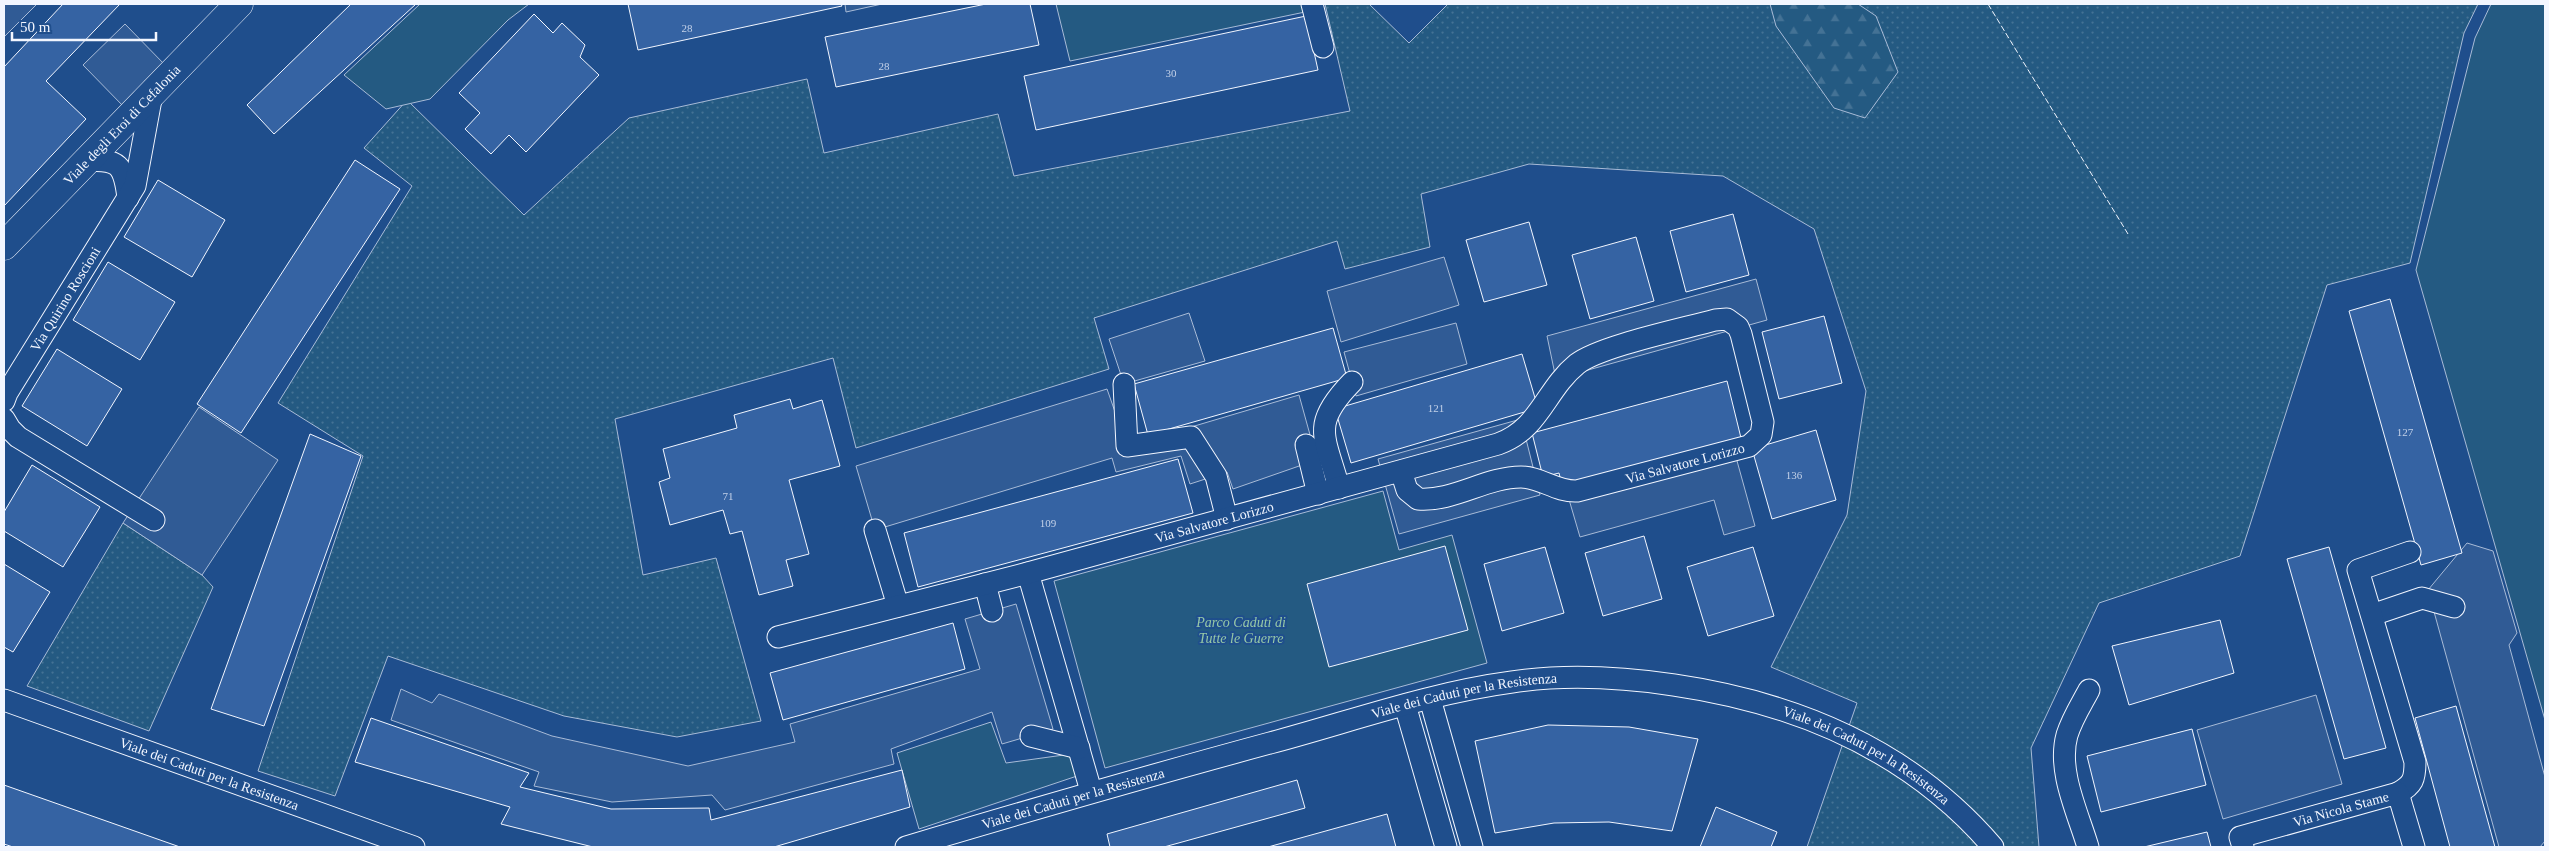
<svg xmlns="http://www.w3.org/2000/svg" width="2549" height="851" font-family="'Times New Roman',serif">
  <defs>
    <pattern id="grass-dots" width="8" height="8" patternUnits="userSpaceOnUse" patternTransform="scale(1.25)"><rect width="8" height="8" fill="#245a82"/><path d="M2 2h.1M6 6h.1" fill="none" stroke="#447295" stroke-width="1.8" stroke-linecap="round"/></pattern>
    <pattern id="forest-firs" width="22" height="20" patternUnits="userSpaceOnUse" patternTransform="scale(1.25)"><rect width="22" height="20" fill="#245a82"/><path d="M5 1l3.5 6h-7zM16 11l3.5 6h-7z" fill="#447295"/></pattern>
  </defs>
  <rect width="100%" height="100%" fill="#1f4e8c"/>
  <path fill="url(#grass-dots)" stroke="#a8bbd7" d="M 1325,4 L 1369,4 L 1409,43 L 1448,4 L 2478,4 L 2464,33 L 2410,263 L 2327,285 L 2240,556 L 2099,603 L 2031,748 L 2039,847 L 1807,847 L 1857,703 L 1771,667 L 1847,515 L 1866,391 L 1814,229 L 1723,176 L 1529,164 L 1421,194 L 1430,247 L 1345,269 L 1337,241 L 1094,318 L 1109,369 L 856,448 L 833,358 L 615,419 L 643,575 L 716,558 L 761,721 L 677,737 L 564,716 L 388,656 L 335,796 L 258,771 L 363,456 L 278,403 L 412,186 L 364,148 L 407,100 L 524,215 L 629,118 L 807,79 L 824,153 L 998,114 L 1014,176 L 1350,111 Z
    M 123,523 L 202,575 L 213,587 L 149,731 L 27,686 Z"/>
  <path fill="url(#forest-firs)" stroke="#a8bbd7" d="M 1770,4 L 1858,4 L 1876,16 L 1898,72 L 1865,118 L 1834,108 L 1776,26 Z"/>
  <path fill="#245a82" stroke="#a8bbd7" d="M 420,4 L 529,4 L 508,20 L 430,99 L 386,109 L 344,75 Z
    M 1056,4 L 1302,4 L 1305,12 L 1070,61 Z
    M 2491,4 L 2545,4 L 2545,720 L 2416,270 L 2475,38 Z
    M 1383,491 L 1399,550 L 1452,535 L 1487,663 L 1105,768 L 1054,581 Z
    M 991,722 L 1006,763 L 1071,754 L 1077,776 L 919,829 L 897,753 Z"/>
  <path fill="#305b95" stroke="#a8bbd7" d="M 4,4 L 37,4 L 4,37 Z
    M 845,4 L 882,4 L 846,12 Z
    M 125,24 L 166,66 L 124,107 L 83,65 Z
    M 1444,257 L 1459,305 L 1341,342 L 1327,291 Z
    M 1756,279 L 1767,320 L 1556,379 L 1547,336 Z
    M 1189,313 L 1205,361 L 1124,384 L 1109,339 Z
    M 1456,323 L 1467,364 L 1356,396 L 1344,352 Z
    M 1107,389 L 1127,446 L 1299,395 L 1312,442 L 1302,465 L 1233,489 L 1227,472 L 1190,484 L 1181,456 L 1116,472 L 1112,458 L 875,530 L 856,466 Z
    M 199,407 L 278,460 L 202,575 L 123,523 Z
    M 1521,419 L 1540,495 L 1399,534 L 1378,459 Z
    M 1734,450 L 1755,526 L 1724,535 L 1714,500 L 1580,537 L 1568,496 Z
    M 2467,543 L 2493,551 L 2517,633 L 2509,645 L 2545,777 L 2545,841 L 2540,847 L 2499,847 L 2428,590 Z
    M 1016,604 L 1053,729 L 1002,744 L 992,712 L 891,749 L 894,764 L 725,810 L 712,795 L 612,802 L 534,786 L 539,772 L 391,720 L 401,689 L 432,703 L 439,694 L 552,736 L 688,766 L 795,742 L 790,724 L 980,669 L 965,619 Z
    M 2316,695 L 2342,784 L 2223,819 L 2197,730 Z"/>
  <path fill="#3563a3" stroke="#f2f6ff" d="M 63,4 L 120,4 L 46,81 L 86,119 L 4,206 L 4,67 Z
    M 351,4 L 416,4 L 274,134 L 247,105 Z
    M 628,4 L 841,4 L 842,6 L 638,50 Z
    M 986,4 L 1030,4 L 1039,45 L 836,87 L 825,37 Z
    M 534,14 L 553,33 L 562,23 L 585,45 L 580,57 L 599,75 L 526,152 L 509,135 L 491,154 L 465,129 L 480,113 L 459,93 Z
    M 1306,16 L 1318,70 L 1036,130 L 1024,76 Z
    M 355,160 L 400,189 L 241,433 L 197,404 Z
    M 158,180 L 225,220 L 192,277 L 124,237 Z
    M 1733,214 L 1749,275 L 1686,292 L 1670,231 Z
    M 1529,222 L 1547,285 L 1484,302 L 1466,240 Z
    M 1636,237 L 1654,301 L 1590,319 L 1572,255 Z
    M 108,262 L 175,302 L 140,360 L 73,320 Z
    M 2390,299 L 2462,553 L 2421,565 L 2349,311 Z
    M 1824,316 L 1842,383 L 1779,399 L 1762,332 Z
    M 1333,328 L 1347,378 L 1148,435 L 1134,384 Z
    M 57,349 L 122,389 L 87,446 L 22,406 Z
    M 1522,354 L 1538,408 L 1351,463 L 1335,409 Z
    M 1727,381 L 1741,438 L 1562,485 L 1559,473 L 1543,477 L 1532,433 Z
    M 790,399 L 793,409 L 822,400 L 840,466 L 789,480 L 809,554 L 786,560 L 793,586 L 759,595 L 742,531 L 730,534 L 723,510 L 670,525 L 659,482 L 670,478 L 663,449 L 737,428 L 734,415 Z
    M 1816,430 L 1836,500 L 1772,519 L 1752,449 Z
    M 310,434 L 361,456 L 264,726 L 211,709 Z
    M 1178,459 L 1193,513 L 918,587 L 904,533 Z
    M 32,465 L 100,507 L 63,567 L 4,531 L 4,512 Z
    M 1644,536 L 1662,599 L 1603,616 L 1585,553 Z
    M 1445,546 L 1468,630 L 1329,667 L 1307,584 Z
    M 1545,547 L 1564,613 L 1502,631 L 1484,564 Z
    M 1753,547 L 1774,616 L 1708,636 L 1687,567 Z
    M 2329,547 L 2386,748 L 2344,759 L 2287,559 Z
    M 4,564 L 50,592 L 13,652 L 4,647 Z
    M 2220,620 L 2234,673 L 2129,705 L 2112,646 Z
    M 953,623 L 965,669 L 783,720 L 770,673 Z
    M 2456,706 L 2495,847 L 2450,847 L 2415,718 Z
    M 371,718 L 529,773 L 520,787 L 611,809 L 709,808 L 711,820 L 902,770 L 910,807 L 774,847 L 593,847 L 501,824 L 510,807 L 355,762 Z
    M 1548,725 L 1629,727 L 1698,739 L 1672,831 L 1609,822 L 1554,823 L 1495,833 L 1475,741 Z
    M 2192,729 L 2206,785 L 2101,812 L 2087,756 Z
    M 1297,780 L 1305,808 L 1164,847 L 1110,847 L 1107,834 Z
    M 4,785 L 180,847 L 13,847 L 4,844 Z
    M 1716,807 L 1777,832 L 1771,847 L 1700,847 Z
    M 1387,814 L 1396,847 L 1268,847 Z
    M 2207,832 L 2211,847 L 2144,847 Z"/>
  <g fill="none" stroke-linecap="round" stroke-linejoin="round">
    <defs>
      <g id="minor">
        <path d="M 1312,4 L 1323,47"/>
        <path d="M 84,161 C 119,158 124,165 128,198"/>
        <path d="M 1124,384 L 1127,446 L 1191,437 L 1216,476 L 1227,519"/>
        <path id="s1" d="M 4,401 L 7,393 L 135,186 L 152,94"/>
        <path d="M 4,419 L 10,429 L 18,437 L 154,520"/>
        <path d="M 1306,445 L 1318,494"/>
        <path d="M 1339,488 C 1325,436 1310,425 1352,382"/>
        <path d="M 875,530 L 898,606"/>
        <path d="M 1028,573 L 1091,791"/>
        <path d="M 985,584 L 992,611"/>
        <path d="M 2372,615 L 2422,598 L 2454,607"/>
        <path id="s2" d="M 778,637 L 1028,573 L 1498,444 C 1540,429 1545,390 1577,364 C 1600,346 1683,329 1715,320 L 1727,319 L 1738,327 L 1741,334 L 1763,422 L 1761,435 L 1749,446 L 1577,491 C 1556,492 1541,477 1521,477 C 1486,477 1453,502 1418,499 L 1407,490 L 1401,471"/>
        <path d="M 1430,699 L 1472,847"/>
        <path id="s3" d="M 4,700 L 414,847"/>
        <path d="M 1405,705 L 1446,847"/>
        <path d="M 1031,736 L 1079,748"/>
        <path d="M 2398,793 C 2413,785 2415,779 2415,762 L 2358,570 L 2410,552"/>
        <path id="s4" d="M 906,847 C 1027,811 1148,776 1270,743 C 1349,722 1429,693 1512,682 C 1565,674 1620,677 1674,685 C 1797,703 1910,750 1993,847"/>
        <path d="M 2088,847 C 2078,813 2057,771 2067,735 C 2072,719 2081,705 2089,690"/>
        <path id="s5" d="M 2243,847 L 2240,837 L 2398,793 L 2414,847"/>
      </g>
      <g id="major">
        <path id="s6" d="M 4,246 L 239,4"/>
      </g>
    </defs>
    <use href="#minor" stroke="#f2f6ff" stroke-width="23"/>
    <use href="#major" stroke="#f2f6ff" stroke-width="29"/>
    <use href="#minor" stroke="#1f4e8c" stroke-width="21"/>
    <use href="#major" stroke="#1f4e8c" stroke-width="28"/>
    <path stroke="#f2f6ff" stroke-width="1" stroke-dasharray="6 2.5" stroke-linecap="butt" d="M 1988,4 L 2128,234"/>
  </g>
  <g text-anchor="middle" stroke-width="4" stroke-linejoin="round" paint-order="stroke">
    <g font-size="11" fill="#c3d1e8">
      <text x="687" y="32">28</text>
      <text x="884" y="70">28</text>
      <text x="1171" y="77">30</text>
      <text x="1436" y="412">121</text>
      <text x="2405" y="436">127</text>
      <text x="1794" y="479">136</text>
      <text x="728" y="500">71</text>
      <text x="1048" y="527">109</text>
    </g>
    <g font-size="14" fill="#f2f6ff" stroke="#1f4e8c">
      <text dy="5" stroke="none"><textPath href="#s6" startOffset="169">Viale degli Eroi di Cefalonia</textPath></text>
      <text dy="5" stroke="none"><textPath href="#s1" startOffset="119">Via Quirino Roscioni</textPath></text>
      <text transform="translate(1685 463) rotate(-15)" y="5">Via Salvatore Lorizzo</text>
      <text dy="5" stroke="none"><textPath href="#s2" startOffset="451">Via Salvatore Lorizzo</textPath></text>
      <text dy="5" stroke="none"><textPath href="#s4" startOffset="579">Viale dei Caduti per la Resistenza</textPath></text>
      <text dy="5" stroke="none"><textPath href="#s4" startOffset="998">Viale dei Caduti per la Resistenza</textPath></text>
      <text dy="5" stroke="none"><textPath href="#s3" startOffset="218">Viale dei Caduti per la Resistenza</textPath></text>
      <text dy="5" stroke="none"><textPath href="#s4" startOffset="174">Viale dei Caduti per la Resistenza</textPath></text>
      <text dy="5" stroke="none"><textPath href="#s5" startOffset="115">Via Nicola Stame</textPath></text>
    </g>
    <g font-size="14" font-style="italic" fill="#97c8a6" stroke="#1f4e8c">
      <text x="1241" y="627">Parco Caduti di<tspan x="1241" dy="16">Tutte le Guerre</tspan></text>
    </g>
  </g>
  <rect width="2549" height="851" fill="none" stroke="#f2f6ff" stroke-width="10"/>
  <path d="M12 32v8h144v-8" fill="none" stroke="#f2f6ff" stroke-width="2.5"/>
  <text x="20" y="32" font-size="15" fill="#f2f6ff" stroke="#1f4e8c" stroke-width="4" paint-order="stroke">50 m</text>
</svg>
